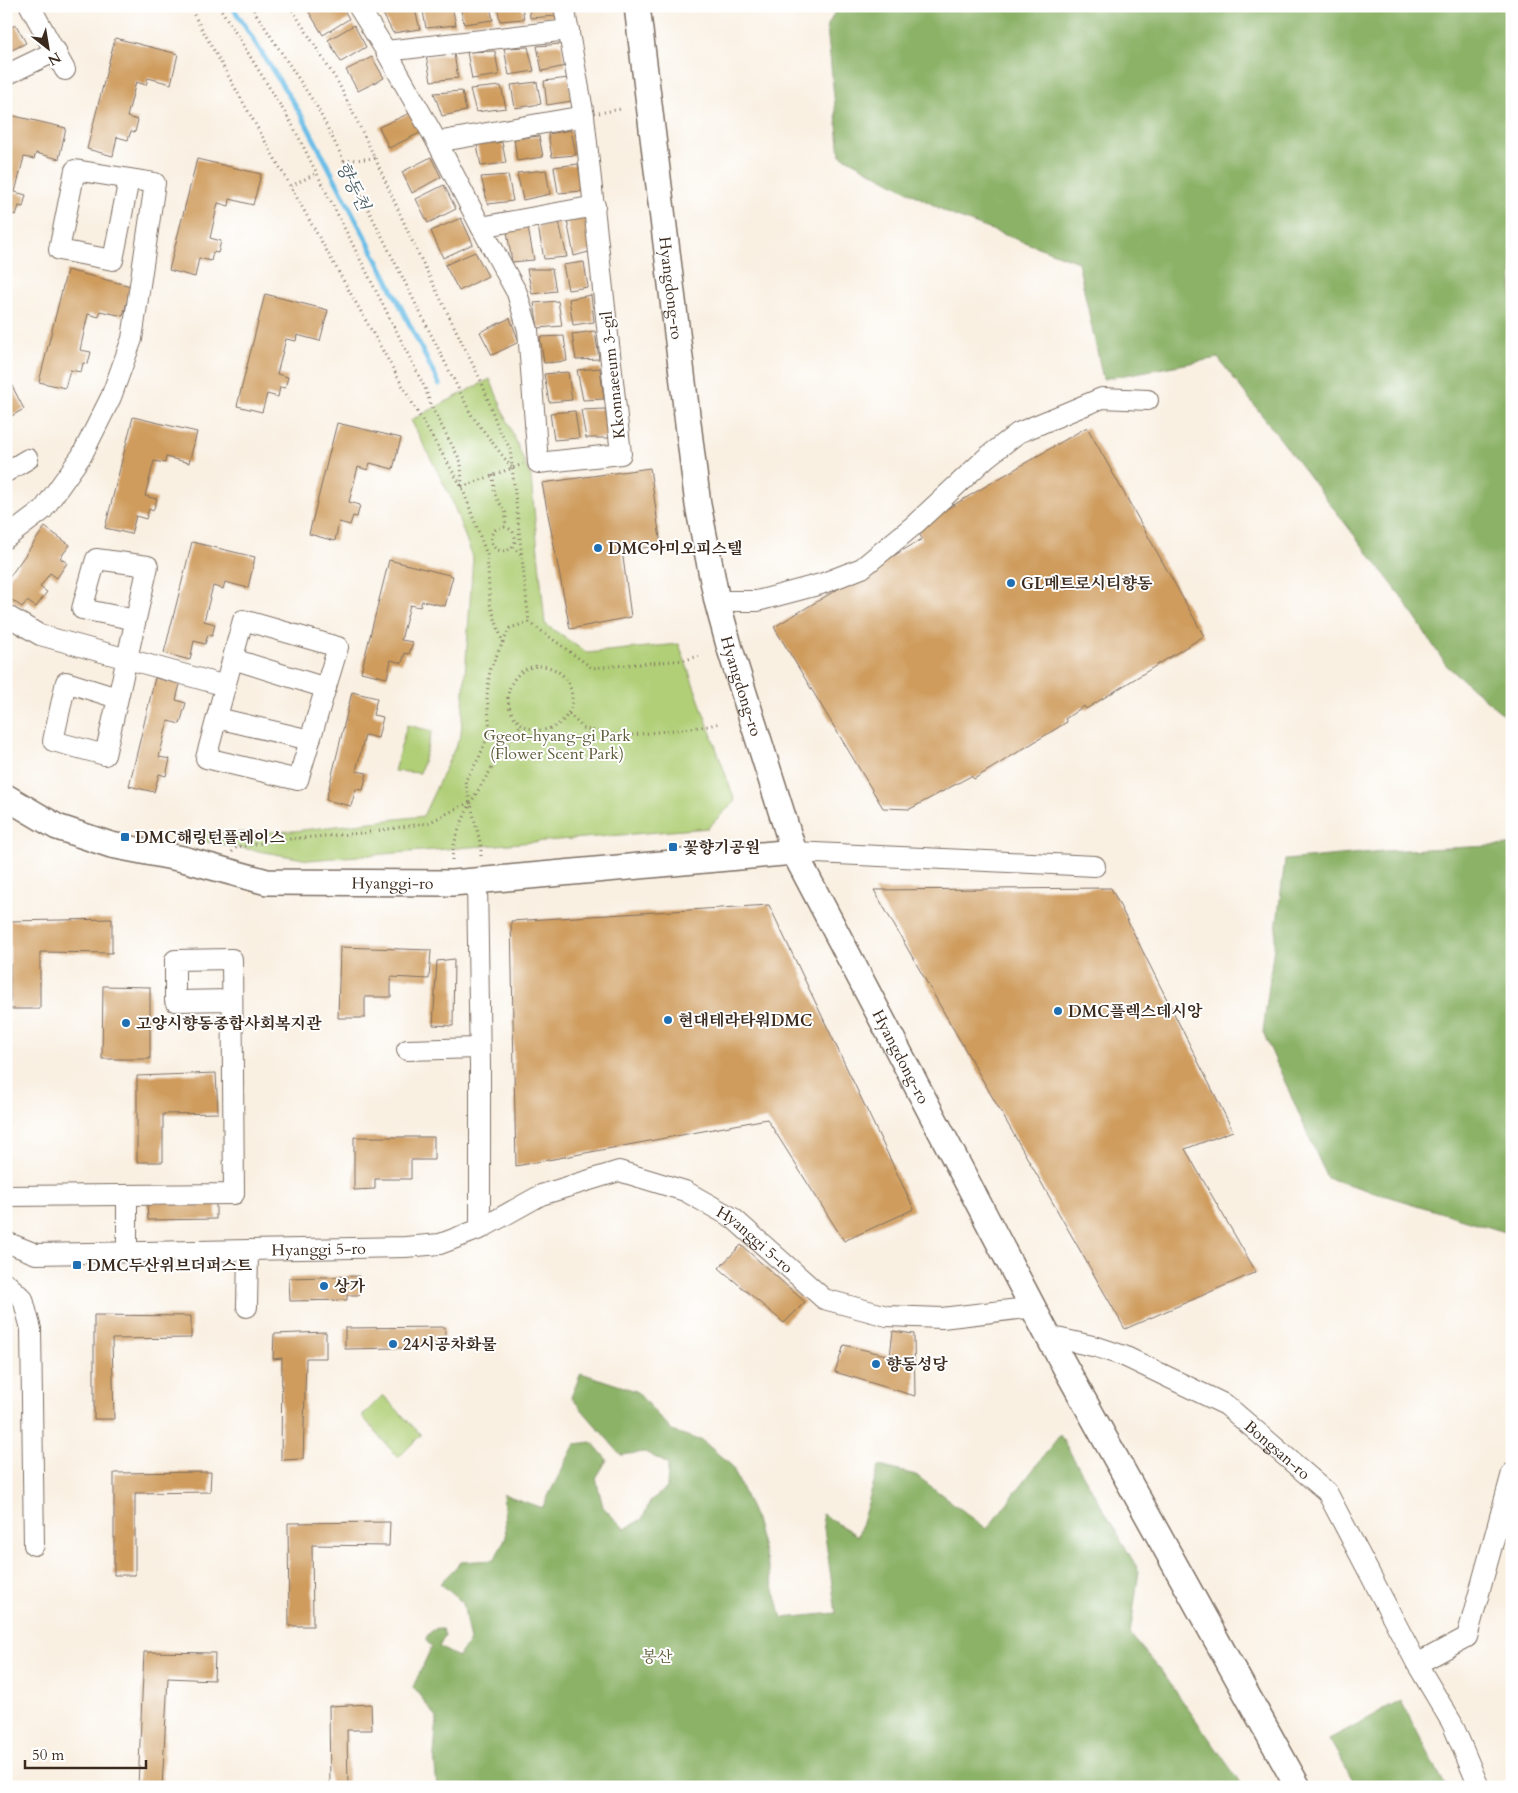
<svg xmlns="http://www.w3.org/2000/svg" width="1518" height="1793" font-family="Cardo,'Noto Serif KR',serif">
  <rect width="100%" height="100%" fill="#fff"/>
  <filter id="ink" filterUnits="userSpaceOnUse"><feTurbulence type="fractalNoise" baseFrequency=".02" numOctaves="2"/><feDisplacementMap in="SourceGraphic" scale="10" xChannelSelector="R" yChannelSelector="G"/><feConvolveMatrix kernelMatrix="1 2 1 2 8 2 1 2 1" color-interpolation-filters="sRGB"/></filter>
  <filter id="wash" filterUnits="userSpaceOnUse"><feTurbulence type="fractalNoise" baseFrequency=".0096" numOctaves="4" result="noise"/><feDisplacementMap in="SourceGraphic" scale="20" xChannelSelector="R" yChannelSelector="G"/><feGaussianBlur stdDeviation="1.12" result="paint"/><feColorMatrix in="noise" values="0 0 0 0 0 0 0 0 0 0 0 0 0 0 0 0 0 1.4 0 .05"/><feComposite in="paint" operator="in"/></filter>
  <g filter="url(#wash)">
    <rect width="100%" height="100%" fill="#f9f0e2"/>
    <path fill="#b0cf77" stroke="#767c4a" d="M 490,379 L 531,478 L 545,624 L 587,653 L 679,644 L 735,801 L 708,828 L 309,860 L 169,835 L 294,831 L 423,816 L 461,735 L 473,558 L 451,498 L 411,420 Z
      M 407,725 L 432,731 L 420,773 L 394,771 Z
      M 383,1395 L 421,1435 L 398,1458 L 362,1416 Z"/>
    <path fill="#8cb268" stroke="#646e43" d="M 838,6 L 1512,6 L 1512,722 L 1446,665 L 1401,596 L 1218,358 L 1103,379 L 1078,262 L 954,216 L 840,155 L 827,27 Z
      M 1512,845 L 1512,1234 L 1327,1178 L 1263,1032 L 1285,860 L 1384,851 Z
      M 581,1373 L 636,1391 L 672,1431 L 703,1441 L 732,1466 L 754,1516 L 782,1618 L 836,1613 L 822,1514 L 858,1536 L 879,1466 L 916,1475 L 987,1529 L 1060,1435 L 1139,1571 L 1130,1634 L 1162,1672 L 1240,1782 L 1241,1787 L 437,1787 L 434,1755 L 437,1718 L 413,1687 L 432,1646 L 427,1642 L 426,1638 C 430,1631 433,1629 442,1629 L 445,1635 L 439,1647 L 458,1657 L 470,1641 L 463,1603 L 440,1583 L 461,1562 L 494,1560 L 506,1538 L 503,1494 L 542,1508 L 575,1444 L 592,1442 L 607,1460 L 596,1478 L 603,1507 L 625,1529 L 642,1519 L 651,1500 L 667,1488 L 668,1464 L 645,1452 L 621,1455 L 571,1397 Z
      M 1401,1701 L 1446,1787 L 1357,1787 L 1329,1739 Z"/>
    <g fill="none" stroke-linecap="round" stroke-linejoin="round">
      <path stroke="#6bbee7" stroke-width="5" d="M 232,6 L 303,118 L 387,279 L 439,384"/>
    </g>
    <g id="blocks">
      <path fill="#cf9c5d" d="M 319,6 L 342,6 L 349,19 L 323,35 L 309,12 Z
        M 414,6 L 420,29 L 393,33 L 380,8 Z
        M 422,6 L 452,6 L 456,25 L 426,28 Z
        M 460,6 L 490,6 L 493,20 L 464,24 Z
        M 497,6 L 522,6 L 524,19 L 500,21 Z
        M 529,6 L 554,6 L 556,16 L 530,18 Z
        M 16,25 L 26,43 L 6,53 L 6,29 Z
        M 354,25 L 366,47 L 341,62 L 328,40 Z
        M 115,38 L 178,54 L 171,84 L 148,78 L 146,85 L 136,82 L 127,117 L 138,120 L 135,132 L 131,131 L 128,140 L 117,137 L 113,156 L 87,149 Z
        M 561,44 L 566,66 L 542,71 L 537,46 Z
        M 528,47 L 534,71 L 509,75 L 504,48 Z
        M 495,51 L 499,75 L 472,79 L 467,52 Z
        M 454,54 L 458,78 L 431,81 L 426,56 Z
        M 372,57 L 384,78 L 358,91 L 346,70 Z
        M 569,78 L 572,101 L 547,105 L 544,81 Z
        M 537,82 L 541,104 L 515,108 L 511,85 Z
        M 501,86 L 506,108 L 476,112 L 470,89 Z
        M 462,91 L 466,111 L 442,116 L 434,93 Z
        M 410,113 L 420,133 L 389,148 L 379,127 Z
        M 6,114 L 66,128 L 59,159 L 36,153 L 34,159 L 24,157 L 15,192 L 26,195 L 23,207 L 19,206 L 16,215 L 6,212 Z
        M 571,130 L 576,155 L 552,157 L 548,134 Z
        M 539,136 L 543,157 L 517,161 L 514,139 Z
        M 502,142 L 506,163 L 481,166 L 477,145 Z
        M 431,157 L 441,177 L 412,193 L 402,172 Z
        M 197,159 L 261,174 L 253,205 L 230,199 L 229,206 L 218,203 L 210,238 L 221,241 L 218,253 L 213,252 L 211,261 L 199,258 L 195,277 L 169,270 Z
        M 578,164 L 583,191 L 558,193 L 554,167 Z
        M 546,170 L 550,194 L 523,200 L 517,173 Z
        M 508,175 L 513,201 L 488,204 L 481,177 Z
        M 444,185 L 456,209 L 428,223 L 416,199 Z
        M 461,218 L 473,244 L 443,258 L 431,231 Z
        M 586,218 L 592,251 L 574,256 L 567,220 Z
        M 559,222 L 567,257 L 544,259 L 538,226 Z
        M 528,228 L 534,260 L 512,262 L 507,231 Z
        M 475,252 L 488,276 L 459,291 L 445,265 Z
        M 584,262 L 588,287 L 568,290 L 563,265 Z
        M 527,269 L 552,269 L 556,291 L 532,294 Z
        M 67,270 L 131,286 L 123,316 L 100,311 L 99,317 L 88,314 L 80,350 L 91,352 L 88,364 L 83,363 L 81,372 L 70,370 L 65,388 L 39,382 Z
        M 265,294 L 328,310 L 320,341 L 297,335 L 296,341 L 286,339 L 277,374 L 288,377 L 285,388 L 280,387 L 278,397 L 267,394 L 262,412 L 237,406 Z
        M 591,295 L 594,322 L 573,325 L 569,299 Z
        M 558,301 L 562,326 L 538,328 L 534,303 Z
        M 510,318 L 519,342 L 492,355 L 480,332 Z
        M 595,331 L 599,359 L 576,360 L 572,334 Z
        M 564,336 L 567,361 L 544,363 L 540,337 Z
        M 600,368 L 604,399 L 583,400 L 577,370 Z
        M 568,372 L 572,400 L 549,402 L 544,374 Z
        M 10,382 L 24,409 L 6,419 L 6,384 Z
        M 605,409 L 610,438 L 586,438 L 581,410 Z
        M 575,411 L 579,438 L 554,440 L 550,413 Z
        M 133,417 L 197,432 L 189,463 L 166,457 L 165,463 L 154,461 L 145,496 L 157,499 L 153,511 L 149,509 L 146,519 L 136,516 L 131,534 L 105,528 Z
        M 337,423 L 401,438 L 393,469 L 370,463 L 368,470 L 358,467 L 349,502 L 360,505 L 357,517 L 353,516 L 350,525 L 339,522 L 335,541 L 309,534 Z
        M 1087,427 L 1204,636 L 1086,709 L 1084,706 L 1065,719 L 1067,722 L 974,779 L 971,776 L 910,809 L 883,808 L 774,627 L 922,539 L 916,527 Z
        M 650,468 L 661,546 L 622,550 L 631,617 L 570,629 L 542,483 Z
        M 45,527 L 70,545 L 60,558 L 67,563 L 57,578 L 50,573 L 40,587 L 47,592 L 36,607 L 27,601 L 22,607 L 6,596 L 6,582 Z
        M 192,542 L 255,557 L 248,588 L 225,582 L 223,589 L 213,586 L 204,621 L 215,624 L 212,636 L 208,635 L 205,644 L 194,641 L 190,660 L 164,653 Z
        M 389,560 L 453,576 L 445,606 L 422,601 L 420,607 L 410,605 L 401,640 L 413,642 L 409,654 L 405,653 L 402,663 L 391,660 L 387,678 L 361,672 Z
        M 155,678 L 180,684 L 176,700 L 186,703 L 180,724 L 168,721 L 159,757 L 170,759 L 166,776 L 159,774 L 154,792 L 129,786 Z
        M 352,692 L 377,698 L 373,715 L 383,717 L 378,738 L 365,735 L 356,771 L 367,773 L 363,790 L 356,789 L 351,806 L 326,800 Z
        M 1111,888 L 1233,1131 L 1185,1149 L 1256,1272 L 1125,1329 L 874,890 Z
        M 769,905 L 914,1209 L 844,1241 L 767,1119 L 516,1166 L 511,921 Z
        M 112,919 L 112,953 L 40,952 L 40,1009 L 10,1009 L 10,921 Z
        M 340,947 L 431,950 L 429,979 L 391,977 L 391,997 L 365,997 L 365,1018 L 338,1018 Z
        M 454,959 L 453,1026 L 433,1025 L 437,961 Z
        M 103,986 L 150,987 L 150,1059 L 102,1059 Z
        M 216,1073 L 218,1113 L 163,1114 L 163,1162 L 137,1162 L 137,1076 Z
        M 354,1137 L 434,1137 L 434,1160 L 411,1160 L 411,1179 L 375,1179 L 375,1189 L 354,1190 Z
        M 216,1201 L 216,1219 L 148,1220 L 147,1202 Z
        M 741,1245 L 805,1302 L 784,1323 L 719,1268 Z
        M 359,1276 L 360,1295 L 347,1295 L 347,1300 L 290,1301 L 289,1278 Z
        M 94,1315 L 191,1316 L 191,1338 L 112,1339 L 114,1419 L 94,1419 Z
        M 445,1327 L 445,1347 L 345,1349 L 345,1328 Z
        M 893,1331 L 914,1334 L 915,1396 L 835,1372 L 844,1345 L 890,1356 Z
        M 326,1332 L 326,1358 L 306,1358 L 303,1459 L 281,1460 L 282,1358 L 273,1359 L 274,1334 Z
        M 211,1472 L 210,1492 L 135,1493 L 135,1575 L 114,1575 L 114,1473 Z
        M 390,1522 L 389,1546 L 312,1545 L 313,1626 L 289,1626 L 288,1523 Z
        M 144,1652 L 215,1653 L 214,1680 L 168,1678 L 162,1787 L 138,1787 Z
        M 371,1704 L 372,1730 L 347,1730 L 348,1787 L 330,1787 L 329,1706 Z"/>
    </g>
  </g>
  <g filter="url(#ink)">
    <use href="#blocks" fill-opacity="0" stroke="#7e6f63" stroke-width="1"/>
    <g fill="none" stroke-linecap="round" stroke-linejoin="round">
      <defs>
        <g id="minor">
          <path d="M 30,6 L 65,70"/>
          <path d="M 358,6 L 386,51 L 437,142 L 481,227 L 517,293 L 528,330 L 538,463 L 621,454 L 584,116 L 564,6"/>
          <path d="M 386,51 L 569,30"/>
          <path d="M 6,75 L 56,51"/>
          <path d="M 437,142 L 584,116"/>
          <path d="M 481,227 L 595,206"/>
          <path d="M 6,472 L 28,459"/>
          <path d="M 6,538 L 43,510 L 82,455 L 111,397 L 132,339 L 155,183 L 75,170 L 59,250 L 113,260 L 129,179"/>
          <path d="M 717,601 L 757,601 L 821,584 L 862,568 L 913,526 L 987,457 L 1018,433 L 1102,398 L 1148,400"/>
          <path d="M 6,615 L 40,635 L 226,686"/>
          <path d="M 243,620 L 338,647 L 298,780 L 206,758 Z"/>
          <path d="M 233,659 L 326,688"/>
          <path d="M 117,698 L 66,682 L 53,741 L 105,755 C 119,692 134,629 148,566 L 96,559 L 82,609 L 136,620"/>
          <path d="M 217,718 L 310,740"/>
          <path d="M 794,852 L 1095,866"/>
          <path d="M 477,882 L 480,1066 L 480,1229"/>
          <path d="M 407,1050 L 479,1048"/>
          <path d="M 127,1195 L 127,1252"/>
          <path d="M 6,1196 L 234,1194 L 232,959 L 175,960 L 175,1001 L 232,1000"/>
          <path id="s1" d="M 6,1242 L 36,1254 L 405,1247 L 440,1244 L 480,1229 L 541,1195 L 619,1171 L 685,1191 L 733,1218 L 824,1299 L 887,1316 L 942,1318 L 1035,1307"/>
          <path d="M 6,1283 L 23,1299 L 31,1329 L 34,1545"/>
          <path d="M 247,1307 L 248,1250"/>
          <path id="s2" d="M 1048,1336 L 1097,1347 L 1124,1356 L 1226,1405 L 1327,1492 L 1417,1664 L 1452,1723 L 1479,1787"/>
          <path d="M 1417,1664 L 1467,1637 L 1512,1473"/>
        </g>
        <g id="major">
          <path id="s3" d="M 637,6 L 698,505 L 717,601 L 730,649 L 794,852 L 1048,1336 L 1298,1787"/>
          <path id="s4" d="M 6,797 L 57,827 L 111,845 L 183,859 L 267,882 L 452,883 L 794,852"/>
        </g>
      </defs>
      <use href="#minor" stroke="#7e6f63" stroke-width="22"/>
      <use href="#major" stroke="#7e6f63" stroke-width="28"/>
      <path stroke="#7e6f63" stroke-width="3" stroke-dasharray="1 4" stroke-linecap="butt" d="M 189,6 L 419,415 L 462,487 L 487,555 L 490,604 L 503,643
        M 219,6 L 293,126 L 425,388 L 432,408 L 461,462 L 462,486
        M 251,6 L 317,107 L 472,416 L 512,468
        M 290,6 L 339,84 L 375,158 L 413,243 L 482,383 L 499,430 L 510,448 L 529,622 L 592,668 L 685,660 L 699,656
        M 599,113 L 621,109
        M 344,161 L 375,158
        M 291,186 L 317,173
        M 493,475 C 494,482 493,490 496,496 C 501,510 510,507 504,527
        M 462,487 L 523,464
        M491 539a12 12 0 1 1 24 0a12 12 0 1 1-24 0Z
        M 512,547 L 521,554
        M508 698a32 32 0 1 1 64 0a32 32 0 1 1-64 0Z
        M 569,714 L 584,729 L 624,736 L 708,726 L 720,723
        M 232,852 L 237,847 L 289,839 L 362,833 L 428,823 L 470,802
        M 481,856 L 481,846 L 465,781 L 479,758 L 490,731 L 487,696 L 490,669 L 510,628 L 529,622
        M 452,860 C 454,816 498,761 521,724"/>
      <use href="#minor" stroke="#fff" stroke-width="20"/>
      <use href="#major" stroke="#fff" stroke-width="25"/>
    </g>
  </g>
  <g fill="#1f6fb2" stroke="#fff" stroke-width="2">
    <circle cx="598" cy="548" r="5"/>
    <circle cx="1011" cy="583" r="5"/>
    <rect x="120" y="832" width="10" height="10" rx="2.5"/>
    <rect x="668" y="842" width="10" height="10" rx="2.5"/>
    <circle cx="1058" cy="1011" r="5"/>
    <circle cx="668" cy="1020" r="5"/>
    <circle cx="126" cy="1023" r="5"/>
    <rect x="72" y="1260" width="10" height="10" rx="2.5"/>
    <circle cx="324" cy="1286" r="5"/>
    <circle cx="393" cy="1344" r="5"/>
    <circle cx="876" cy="1364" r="5"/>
  </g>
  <g text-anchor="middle" stroke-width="4" stroke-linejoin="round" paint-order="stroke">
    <g font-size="16" fill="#3b2a1e" stroke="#fff">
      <text dy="6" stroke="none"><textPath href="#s3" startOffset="284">Hyangdong-ro</textPath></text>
      <text transform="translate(612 375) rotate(-96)" y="6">Kkonnaeeum 3-gil</text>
      <text dy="6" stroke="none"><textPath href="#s3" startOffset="689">Hyangdong-ro</textPath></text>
      <text dy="6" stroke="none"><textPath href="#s4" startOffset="402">Hyanggi-ro</textPath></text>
      <text dy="6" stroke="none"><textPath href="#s3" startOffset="1094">Hyangdong-ro</textPath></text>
      <text dy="6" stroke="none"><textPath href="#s1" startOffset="785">Hyanggi 5-ro</textPath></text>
      <text dy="6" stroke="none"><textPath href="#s1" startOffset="315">Hyanggi 5-ro</textPath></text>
      <text dy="6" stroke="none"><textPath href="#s2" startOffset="260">Bongsan-ro</textPath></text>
    </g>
    <g font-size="16" font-weight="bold" fill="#3b2a1e" stroke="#fff" text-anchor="start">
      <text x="608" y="554">DMC아미오피스텔</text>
      <text x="1021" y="589">GL메트로시티향동</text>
      <text x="135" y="843">DMC해링턴플레이스</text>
      <text x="683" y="853">꽃향기공원</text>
      <text x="1068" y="1017">DMC플렉스데시앙</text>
      <text x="678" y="1026">현대테라타워DMC</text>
      <text x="136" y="1029">고양시향동종합사회복지관</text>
      <text x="87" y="1271">DMC두산위브더퍼스트</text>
      <text x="334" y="1292">상가</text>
      <text x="403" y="1350">24시공차화물</text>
      <text x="886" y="1370">향동성당</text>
    </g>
    <g font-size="16" fill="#5e5c39" stroke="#fff">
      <text x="557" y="741">Ggeot-hyang-gi Park<tspan x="557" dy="18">(Flower Scent Park)</tspan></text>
      <text x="657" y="1662">봉산</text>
    </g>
    <g font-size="18" font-style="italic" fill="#4c5e64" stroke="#fff">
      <text transform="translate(353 186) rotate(63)" y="6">향동천</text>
    </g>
  </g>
  <rect width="1518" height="1793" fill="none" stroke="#fff" stroke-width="25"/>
  <g transform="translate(48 48) rotate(149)" stroke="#ffffff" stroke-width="4" paint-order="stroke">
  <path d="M0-4L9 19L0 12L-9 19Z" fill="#3b2a1e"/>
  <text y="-8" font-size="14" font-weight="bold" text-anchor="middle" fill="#3b2a1e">N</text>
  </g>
  <path d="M25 1760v8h121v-8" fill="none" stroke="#3b2a1e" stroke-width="2.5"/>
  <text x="32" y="1760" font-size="15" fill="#3b2a1e" stroke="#ffffff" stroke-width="4" paint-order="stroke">50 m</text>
</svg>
